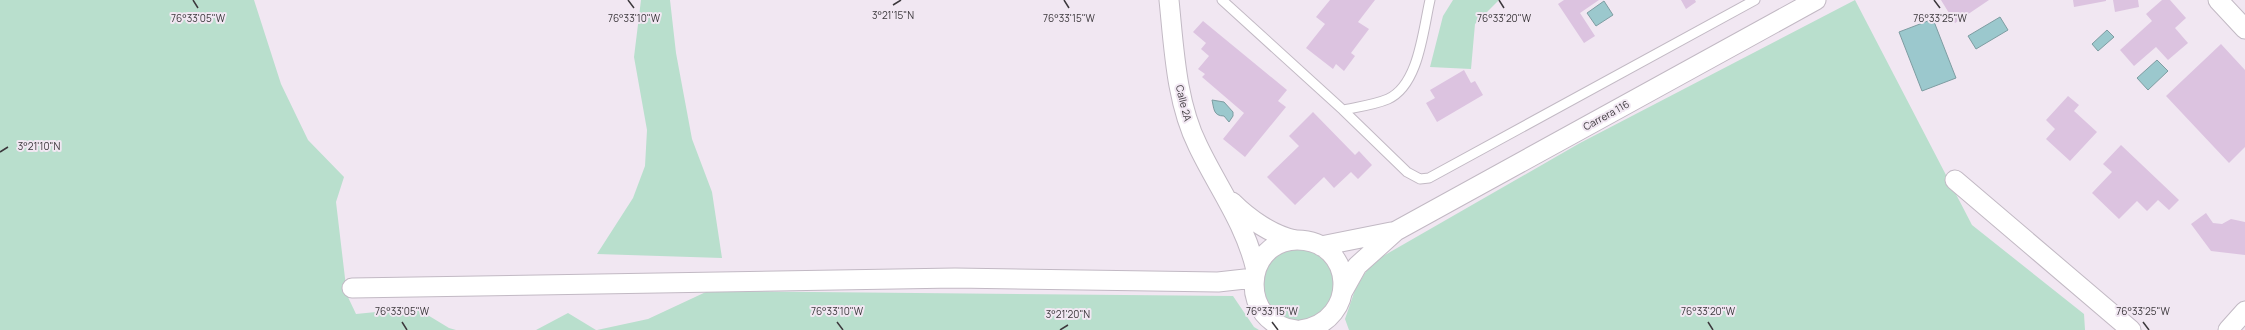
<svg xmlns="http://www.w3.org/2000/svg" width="2245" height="330" font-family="Manrope,sans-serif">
  <rect width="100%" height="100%" fill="#f1e7f2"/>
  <path fill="#b9dfcd" d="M 0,0 L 254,0 L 281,84 L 308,140 L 344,177 L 336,202 L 347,295 L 356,314 L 416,308 L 449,328 L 456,330 L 0,330 Z
    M 641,0 L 670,0 L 676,53 L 692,139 L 712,192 L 722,258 L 597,254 L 633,198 L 645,166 L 647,130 L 634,57 Z
    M 1453,0 L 1499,0 L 1475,24 L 1471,69 L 1430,67 L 1443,16 Z
    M 1855,0 L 1972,225 L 2084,314 L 2085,330 L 1349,330 L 1345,319 L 1355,290 L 1371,263 L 1580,143 Z
    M 1295,240 L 1339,265 L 1329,318 L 1276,325 L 1256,270 Z
    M 708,291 L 1233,296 L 1254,327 L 1259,330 L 597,330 L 648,319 Z
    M 568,313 L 596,330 L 536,330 Z"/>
  <path fill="#9bc8cd" stroke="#7e9da2" d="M 1604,1 L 1613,15 L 1596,26 L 1587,13 Z
    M 2000,17 L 2008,30 L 1976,49 L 1968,36 Z
    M 1933,19 L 1956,78 L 1922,91 L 1899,32 Z
    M 2107,30 L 2114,37 L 2098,51 L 2092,44 Z
    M 2157,60 L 2168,71 L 2148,90 L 2137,78 Z
    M 1212,100 L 1224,102 L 1233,112 L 1233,116 L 1229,122 L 1224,116 C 1213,116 1214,108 1212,100 Z"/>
  <path fill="#dcc3e0" d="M 1330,0 L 1375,0 L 1358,22 L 1369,29 L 1351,53 L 1355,56 L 1344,71 L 1336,64 L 1333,69 L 1306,48 L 1325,24 L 1316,17 Z
    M 1564,0 L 1599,0 L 1580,13 L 1595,36 L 1584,43 L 1558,4 Z
    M 1681,0 L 1695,0 L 1696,2 L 1686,9 Z
    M 1941,0 L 1989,0 L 1955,23 Z
    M 2073,0 L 2106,0 L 2106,1 L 2074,7 Z
    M 2113,0 L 2138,0 L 2139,7 L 2115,12 Z
    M 2162,0 L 2170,0 L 2186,18 L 2175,28 L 2188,43 L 2168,60 L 2156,47 L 2134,66 L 2120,50 L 2152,21 L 2146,14 Z
    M 1203,21 L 1287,90 L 1278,101 L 1286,107 L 1245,157 L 1223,139 L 1244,113 L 1202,77 L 1205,74 L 1198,69 L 1209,56 L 1201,49 L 1206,43 L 1193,32 Z
    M 2221,44 L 2245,70 L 2245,147 L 2229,163 L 2166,96 Z
    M 1464,70 L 1471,83 L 1475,81 L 1483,95 L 1437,122 L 1426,103 L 1435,98 L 1430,90 Z
    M 2068,96 L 2079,105 L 2074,111 L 2097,132 L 2070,161 L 2046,139 L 2055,129 L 2046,120 Z
    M 1313,112 L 1355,155 L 1359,151 L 1372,165 L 1358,179 L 1351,172 L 1334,188 L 1324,177 L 1295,205 L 1267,177 L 1299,146 L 1289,136 Z
    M 2121,145 L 2179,200 L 2169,210 L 2158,200 L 2147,211 L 2137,201 L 2119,219 L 2092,193 L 2112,172 L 2103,164 Z
    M 2206,213 L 2213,223 L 2222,224 L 2231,219 L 2245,222 L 2245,255 L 2211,251 L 2191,224 Z"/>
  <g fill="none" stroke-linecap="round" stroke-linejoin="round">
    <defs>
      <path id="lane" d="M 1222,0 L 1343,110 L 1407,172 L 1420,179 L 1429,178 L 1755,0
        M 1343,110 C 1357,107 1374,105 1388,99 C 1419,85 1423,30 1430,0"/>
      <path id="street" d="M 1169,0 C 1174,48 1176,102 1198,146 C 1218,188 1245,223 1256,270
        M 2218,0 L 2245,29
        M 1955,180 L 2131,330
        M 1232,202 C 1249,219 1272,235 1295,240
        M 1321,246 L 1391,232
        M 352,288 L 955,278 L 1218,282 L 1254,278
        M 1343,291 L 1357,266 L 1396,231 L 1816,0
        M 1296,330 C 1238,324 1242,241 1297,240 C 1355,240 1360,321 1301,330
        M 2228,330 L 2245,311"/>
    </defs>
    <use href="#lane" stroke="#c2b9c4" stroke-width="11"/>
    <use href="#street" stroke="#c2b9c4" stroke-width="21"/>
    <use href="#lane" stroke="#fff" stroke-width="9"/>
    <use href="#street" stroke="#fff" stroke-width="19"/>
  </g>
  <path fill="none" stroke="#3c383c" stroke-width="1.5" d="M 193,0 L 198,8M 628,0 L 634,8M 1064,0 L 1069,8M 1499,0 L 1504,8M 1934,0 L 1940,8M 893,5 L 901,0M 0,152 L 8,147M 402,322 L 407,330M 837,322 L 843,330M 1272,322 L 1278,330M 1708,322 L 1713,330M 2143,322 L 2149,330M 1060,330 L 1068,325"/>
  <g text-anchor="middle" stroke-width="4" stroke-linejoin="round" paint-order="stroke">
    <g font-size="10" fill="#3c383c" stroke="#f1e7f2">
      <text transform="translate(1184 103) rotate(76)" y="4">Calle 2A</text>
      <text transform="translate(1606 115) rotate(-29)" y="4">Carrera 116</text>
    </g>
  </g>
  <g font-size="10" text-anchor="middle" fill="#3c383c" stroke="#f1e7f2" stroke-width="4" stroke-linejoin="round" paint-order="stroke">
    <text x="893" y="19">3°21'15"N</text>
    <text x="198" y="22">76°33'05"W</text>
    <text x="634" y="22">76°33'10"W</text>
    <text x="1069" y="22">76°33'15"W</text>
    <text x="1504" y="22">76°33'20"W</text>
    <text x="1940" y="22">76°33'25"W</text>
    <text x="39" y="150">3°21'10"N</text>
    <text x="402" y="315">76°33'05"W</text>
    <text x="837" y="315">76°33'10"W</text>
    <text x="1272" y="315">76°33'15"W</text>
    <text x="1708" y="315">76°33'20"W</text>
    <text x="2143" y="315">76°33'25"W</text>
    <text x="1068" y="318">3°21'20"N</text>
  </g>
</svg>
